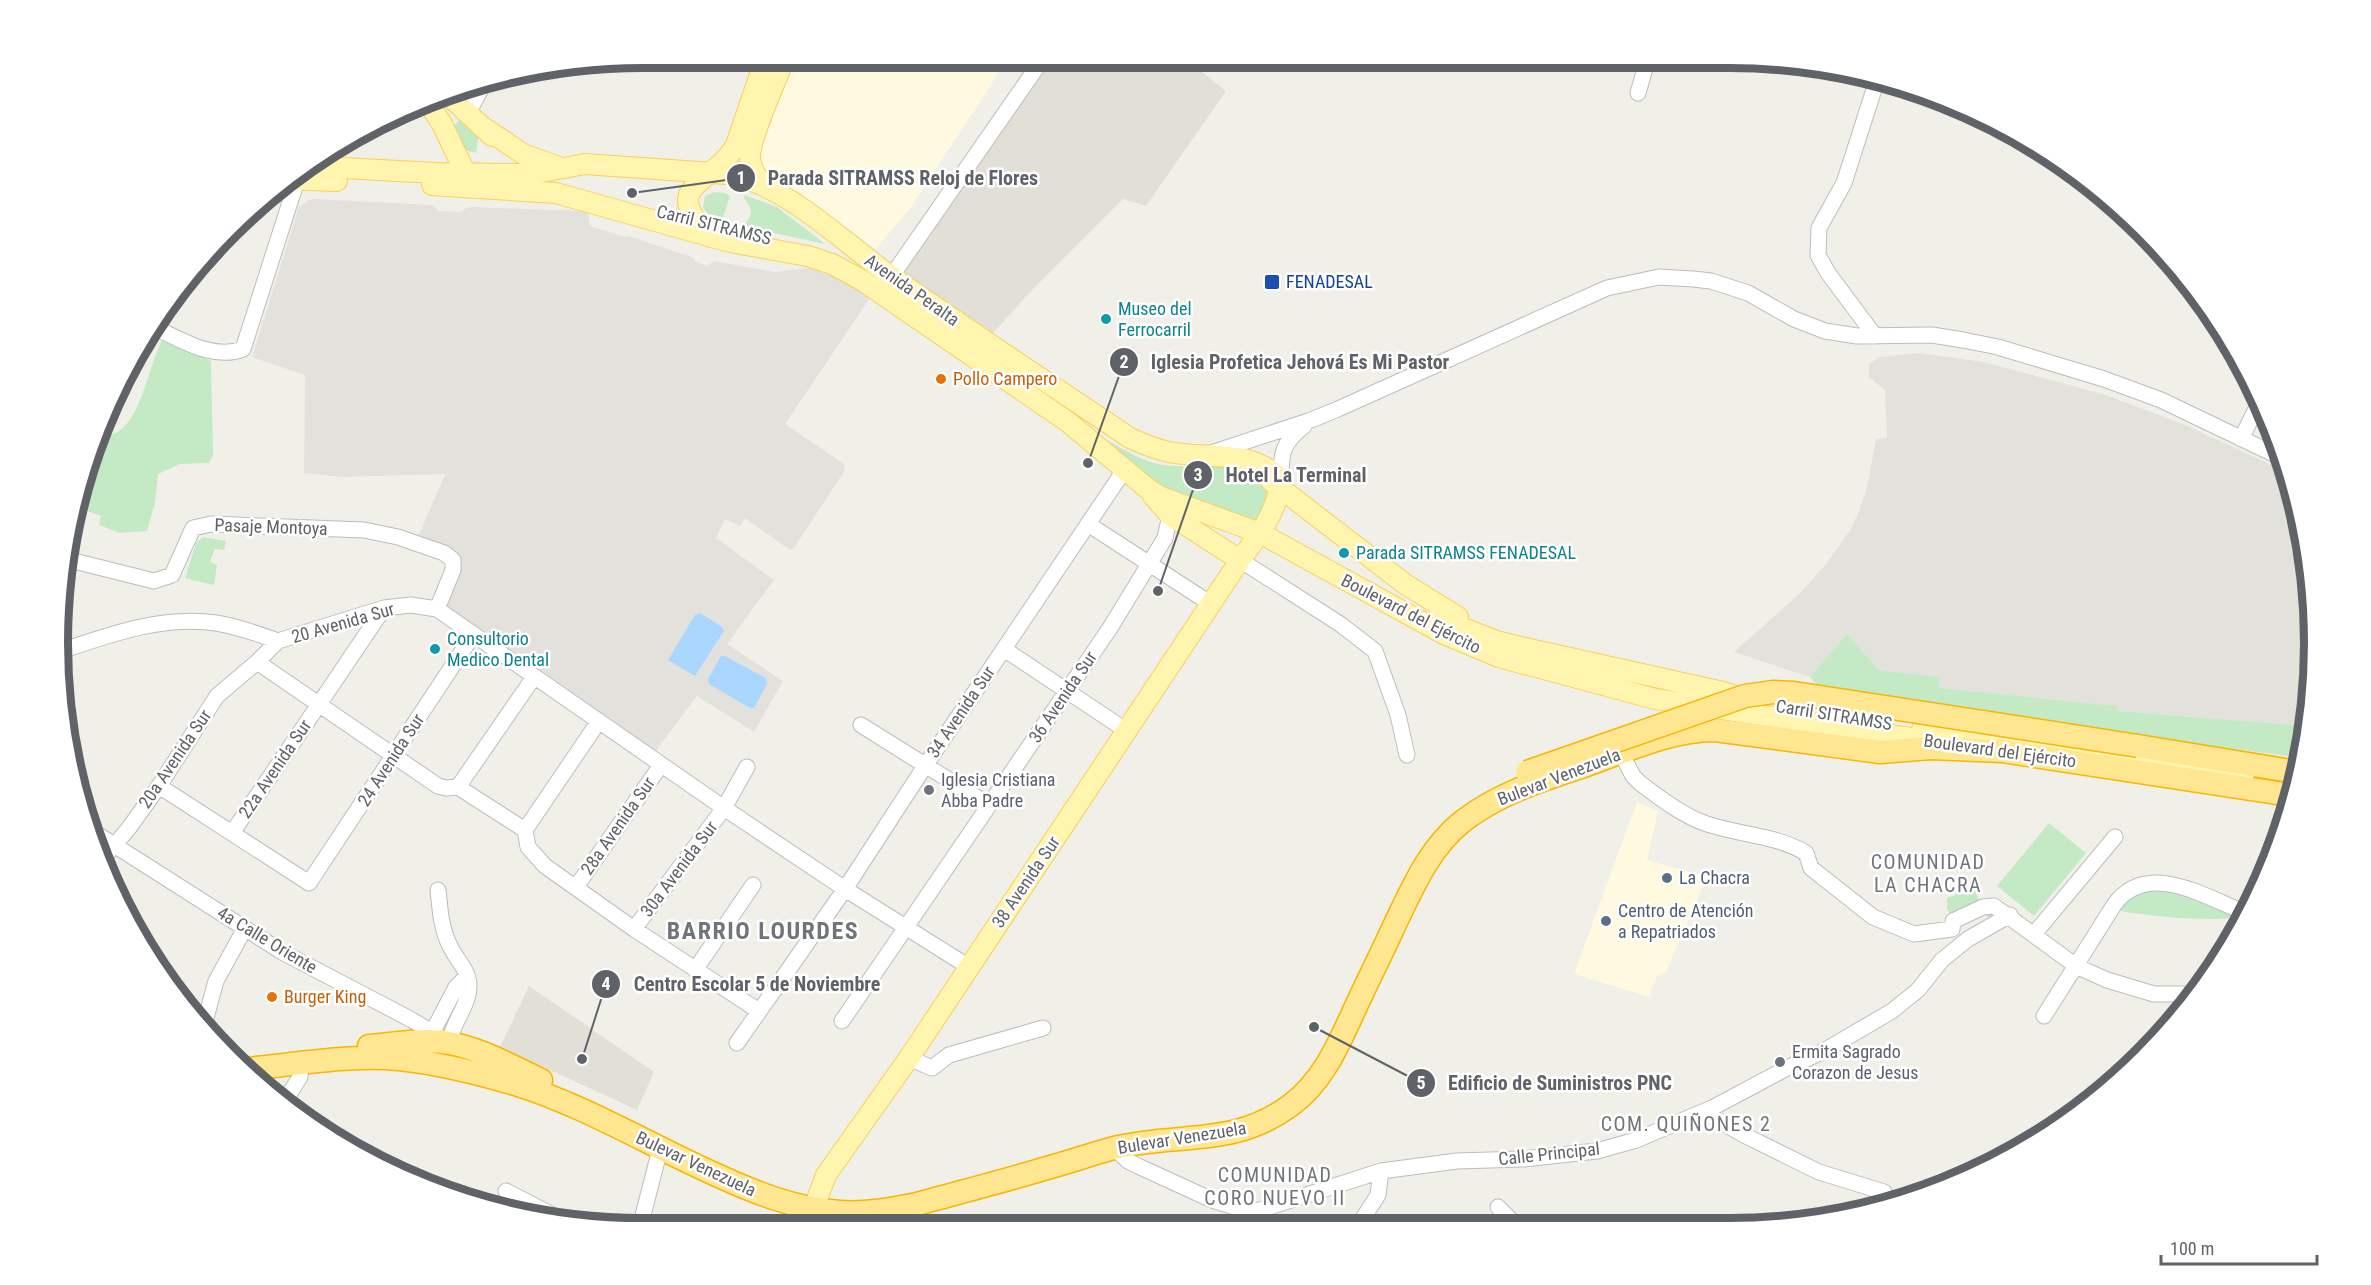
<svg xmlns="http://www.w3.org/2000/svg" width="2371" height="1285" font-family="'Roboto Condensed',sans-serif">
  <rect width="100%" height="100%" fill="#f1f0e8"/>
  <path fill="#fff9df" d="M 794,57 L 1009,57 L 911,207 L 876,249 L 761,166 L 759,158 L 762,148 Z
    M 1637,802 L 1658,811 L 1647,860 L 1707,877 L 1666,972 L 1657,975 L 1649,997 L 1574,974 Z"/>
  <path fill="#e3e1dc" d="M 314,199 L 432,205 L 439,211 L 461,212 L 466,208 L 472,207 L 582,211 L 588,214 L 590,226 L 625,237 L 629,236 L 694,258 L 695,261 L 707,266 L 714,261 L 775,272 L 811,268 L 844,281 L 869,297 L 868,301 L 785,424 L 844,464 L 845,470 L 794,548 L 790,550 L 745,518 L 740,526 L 725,519 L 716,538 L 774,580 L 727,644 L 783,681 L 754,732 L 697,696 L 655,752 L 446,607 L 462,559 L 418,537 L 445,474 L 342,477 L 304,473 L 305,375 L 252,357 L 299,207 L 308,200 Z
    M 1919,353 L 1984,362 L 2106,395 L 2183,424 L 2287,472 L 2294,491 L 2313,604 L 2307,726 L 2117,711 L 2116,706 L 1939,688 L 1940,677 L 1879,670 L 1847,634 L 1810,677 L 1734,652 L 1800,593 L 1827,563 L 1850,530 L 1859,511 L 1867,488 L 1876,439 L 1887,438 L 1885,390 L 1869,377 L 1869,364 L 1879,357 Z"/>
  <path fill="#e1dfd6" d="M 1053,57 L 1184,58 L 1226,91 L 1146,206 L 1123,199 L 1034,288 L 992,334 L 901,275 Z
    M 529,986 L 654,1072 L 637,1110 L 500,1047 Z"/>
  <path fill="#c4e9c5" d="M 463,116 L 479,132 L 476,153 L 465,150 L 453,127 Z
    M 714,192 L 725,193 L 730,196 L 722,221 L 710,216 L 703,208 L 705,196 Z
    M 745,195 L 777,207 L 825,244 L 742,226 C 753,216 754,211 744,198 Z
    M 163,339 L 211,361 L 213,455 L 209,463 L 180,464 L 158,474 L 155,503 L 147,531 L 120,533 L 99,525 L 101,516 L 74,506 L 77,491 L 96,434 C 104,435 113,436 119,431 C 142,416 149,363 163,339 Z
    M 1107,440 C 1123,449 1140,460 1158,464 C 1196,472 1246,454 1271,492 L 1260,519 C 1246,520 1232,514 1219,509 C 1204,504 1188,499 1174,492 C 1149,480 1128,459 1107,440 Z
    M 203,537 L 226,541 L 224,550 L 215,549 L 210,562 L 217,565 L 214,585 L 185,578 L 196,543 Z
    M 1847,634 L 1879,670 L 1940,677 L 1939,688 L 2117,706 L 2117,711 L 2307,726 L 2300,758 L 1823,692 L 1810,677 Z
    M 2049,823 L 2086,853 L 2034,916 L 1997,886 Z
    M 2159,882 L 2239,918 C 2199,921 2159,917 2120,911 L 2126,895 Z
    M 1974,888 L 1982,907 L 1998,907 L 1992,925 L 1982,908 L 1953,921 L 1947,908 L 1947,898 Z"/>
  <path fill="#aad7ff" d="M 700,613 L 722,627 L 724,631 L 695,676 L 668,660 L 695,615 Z
    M 721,656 L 725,656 L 766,678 L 767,684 L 754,708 L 750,708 L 709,684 L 708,679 Z"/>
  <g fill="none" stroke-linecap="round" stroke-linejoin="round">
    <defs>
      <path id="minor" d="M 1638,93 L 1648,58
        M 473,104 L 486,80
        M 891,277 L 1044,57
        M 151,326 C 179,338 212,361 243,349 L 300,171
        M 1875,336 L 1828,273 L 1818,255 L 1819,228 L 1844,183 L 1878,77
        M 2241,439 L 2260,401
        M 1211,453 L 1311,420 L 1338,409 L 1607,288 L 1659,277 L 1693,279 L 1711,281 L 1748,293 L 1794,319 L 1825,331 L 1857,336 L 1932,335 L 1963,340 L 1998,347 L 2104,379 L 2161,400 L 2282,458
        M 1281,479 C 1281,453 1282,443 1304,426
        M 1088,524 L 1211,604
        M 66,559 L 154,581 L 172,575 L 193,528 L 211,524 L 364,530 L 398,537 L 444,553 L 453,560 L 453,570 L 437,609
        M 1240,560 L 1340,624 L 1375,651 L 1398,715 L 1407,755
        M 1004,649 L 1127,731
        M 58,652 C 108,635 163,615 216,623 C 237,626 258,634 278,641
        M 257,662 L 438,786 L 446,788 L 458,787 L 525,830 L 528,847 L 545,866 L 634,929 L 759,1011
        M 861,725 L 989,805
        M 1621,753 L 1633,776 L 1640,783 C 1660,798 1683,816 1707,824 C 1740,835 1776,835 1806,853 L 1811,868 L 1873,917 L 1914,934 L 1952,929 L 1953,921 L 1983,907 L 1994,906 L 2076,966 L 2107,980 L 2154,994 L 2194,994
        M 159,786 L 309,883 L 473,635
        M 458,787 L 534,677
        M 89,829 L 282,952 L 412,1020 L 449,1043 C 452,1023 469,1006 469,986 C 469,969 455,959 449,944 C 441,927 440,909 438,890
        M 525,830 L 599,721
        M 232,833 L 384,608
        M 100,862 L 129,828 L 159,786 L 217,696 L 257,662 L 278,641 L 384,608 L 411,605 L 437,609 L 724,808 L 845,889 L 969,967
        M 576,887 L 661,765
        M 634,929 L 724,808 L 747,767
        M 2034,934 L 2115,837
        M 695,970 L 753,885
        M 2044,1016 L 2114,905 C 2147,859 2205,897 2246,913
        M 842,1021 L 1110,628 L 1165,538 L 1170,515
        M 203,1029 L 216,981 L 245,928
        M 429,1039 L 456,987 L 467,976
        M 737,1043 L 845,889 L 925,766 L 1125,469
        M 909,1058 L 932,1068 L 949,1055 L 1043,1028
        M 283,1104 L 300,1077 L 301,1064
        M 1704,1112 L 1744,1135 L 1819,1172 L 1884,1192
        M 1114,1148 L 1128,1161 L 1138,1166 L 1212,1200 L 1248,1211 L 1260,1210 L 1381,1171 L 1457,1161 L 1523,1159 L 1597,1151 L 1636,1140 L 1712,1108 L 1789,1067 L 1822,1052 L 1892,1011 L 1918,990 L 1942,960 L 1968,939 L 2010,915
        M 506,1191 L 562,1220
        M 1498,1207 L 1515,1224
        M 1733,1223 L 1734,1223
        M 1365,1224 L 1362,1220 L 1378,1195 L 1381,1171
        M 640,1227 L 660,1149"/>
      <path id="major" d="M 445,92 L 492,136
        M 427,101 L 442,124 L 462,166 L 474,182
        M 483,127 L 523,154 L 559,167
        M 305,166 L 436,173 L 520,174 L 536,173 L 585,164 L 727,174 C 788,185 841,241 892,277 C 970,332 1050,384 1130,438 C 1143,444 1155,449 1169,452 C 1209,460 1249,448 1281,479 C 1277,512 1260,534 1240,560 L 909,1058 L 826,1175 L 815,1205
        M 285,179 L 337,181
        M 432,185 L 556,193 L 730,242 L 808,256 L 832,264 L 860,279 L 1068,422 L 1148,489 L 1161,497 L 1260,533 L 1444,634 L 1499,657 L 1655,699 L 1937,742
        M 765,185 C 756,178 751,169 750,158 C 749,138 777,79 785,57
        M 711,237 C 656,184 714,185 736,145 L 766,57
        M 1271,481 L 1405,584 L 1458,617
        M 1153,496 L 1170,515 L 1240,560
        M 1438,618 L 1496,641 L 1521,647 L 1723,692 L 1748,700
        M 1922,729 L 2244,774"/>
      <path id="highway" d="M 2138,746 L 2297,772
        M 369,1046 C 395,1044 423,1038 449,1043 C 482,1049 511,1066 541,1080
        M 245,1069 C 292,1065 353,1054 399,1059 C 438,1063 478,1073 515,1084 C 583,1105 646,1143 710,1172 C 751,1191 794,1209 840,1212 C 865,1214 892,1209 917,1204 C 960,1192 1004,1181 1047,1168 C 1069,1162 1092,1154 1114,1148 C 1180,1132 1233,1148 1291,1105 C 1321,1083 1337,1048 1352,1015 C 1366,984 1381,955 1395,924 C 1413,887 1429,848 1463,821 C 1498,794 1539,781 1581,767 C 1624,752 1669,730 1715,730 L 1880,752 L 1931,748 L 2002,751 L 2291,795"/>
    </defs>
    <use href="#minor" stroke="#babdc1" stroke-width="17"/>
    <use href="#major" stroke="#f7d15b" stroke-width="22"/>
    <use href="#highway" stroke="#f9b500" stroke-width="25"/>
    <use href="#minor" stroke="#fff" stroke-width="15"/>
    <use href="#major" stroke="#fff5af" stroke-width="20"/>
    <use href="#highway" stroke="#ffe791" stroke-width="22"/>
    <defs>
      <path id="highway-bridge" d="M 1527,772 L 1745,696 L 1773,692 L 1794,693 L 2138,746"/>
    </defs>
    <use href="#highway-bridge" stroke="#f9b500" stroke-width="25" stroke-linecap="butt"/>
    <use href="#highway-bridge" stroke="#ffe791" stroke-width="22"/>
  </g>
  <rect fill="#1a4fb4" stroke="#fff" stroke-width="2" x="1264" y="274" width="16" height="16" rx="3"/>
  <g fill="#0f9aa8" stroke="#fff" stroke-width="2">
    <circle cx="1106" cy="319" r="6"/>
    <circle cx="1344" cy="553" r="6"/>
    <circle cx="435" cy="649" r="6"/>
  </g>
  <g fill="#e8710a" stroke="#fff" stroke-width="2">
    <circle cx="941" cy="379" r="6"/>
    <circle cx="272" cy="997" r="6"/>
  </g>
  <g fill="#6b7280" stroke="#fff" stroke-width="2">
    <circle cx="929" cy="790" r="6"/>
    <circle cx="1780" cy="1062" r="6"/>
  </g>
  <g fill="#5c6f8a" stroke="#fff" stroke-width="2">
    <circle cx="1667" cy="878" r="6"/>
    <circle cx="1606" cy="921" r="6"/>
  </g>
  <g text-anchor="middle" stroke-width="5" stroke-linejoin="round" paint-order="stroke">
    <g font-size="18" fill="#5f6368" stroke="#fff">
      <text transform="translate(714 225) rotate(14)" y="6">Carril SITRAMSS</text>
      <text transform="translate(912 290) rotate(35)" y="6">Avenida Peralta</text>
      <text transform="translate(271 527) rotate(2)" y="6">Pasaje Montoya</text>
      <text transform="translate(1411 614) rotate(27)" y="6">Boulevard del Ejército</text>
      <text transform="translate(343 623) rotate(-16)" y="6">20 Avenida Sur</text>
      <text transform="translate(1063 697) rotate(-56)" y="6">36 Avenida Sur</text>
      <text transform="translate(961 712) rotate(-56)" y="6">34 Avenida Sur</text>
      <text transform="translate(1834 715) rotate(9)" y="6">Carril SITRAMSS</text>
      <text transform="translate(2000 751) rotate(8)" y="6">Boulevard del Ejército</text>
      <text transform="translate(175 759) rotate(-56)" y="6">20a Avenida Sur</text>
      <text transform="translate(391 760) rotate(-57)" y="6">24 Avenida Sur</text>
      <text transform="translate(275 769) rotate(-56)" y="6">22a Avenida Sur</text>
      <text transform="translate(1559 777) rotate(-21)" y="6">Bulevar Venezuela</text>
      <text transform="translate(618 826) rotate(-55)" y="6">28a Avenida Sur</text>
      <text transform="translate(679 869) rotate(-53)" y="6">30a Avenida Sur</text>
      <text transform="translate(1026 882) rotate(-56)" y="6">38 Avenida Sur</text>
      <text transform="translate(267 940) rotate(31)" y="6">4a Calle Oriente</text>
      <text transform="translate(1182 1138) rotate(-9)" y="6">Bulevar Venezuela</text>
      <text transform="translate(1549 1154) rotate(-6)" y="6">Calle Principal</text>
      <text transform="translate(696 1164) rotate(25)" y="6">Bulevar Venezuela</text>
    </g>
    <g font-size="18" fill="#164399" stroke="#fff" text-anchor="start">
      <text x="1286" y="288">FENADESAL</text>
    </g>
    <g font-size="18" fill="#0d838f" stroke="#fff" text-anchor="start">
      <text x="1118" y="315">Museo del<tspan x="1118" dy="21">Ferrocarril</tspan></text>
      <text x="1356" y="559">Parada SITRAMSS FENADESAL</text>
      <text x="447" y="645">Consultorio<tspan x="447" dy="21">Medico Dental</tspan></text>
    </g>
    <g font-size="18" fill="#c56008" stroke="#fff" text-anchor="start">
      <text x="953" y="385">Pollo Campero</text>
      <text x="284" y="1003">Burger King</text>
    </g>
    <g font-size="18" fill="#5b616d" stroke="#fff" text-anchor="start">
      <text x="941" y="786">Iglesia Cristiana<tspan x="941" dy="21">Abba Padre</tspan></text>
      <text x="1792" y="1058">Ermita Sagrado<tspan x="1792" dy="21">Corazon de Jesus</tspan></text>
    </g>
    <g font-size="18" fill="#4e5e75" stroke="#fff" text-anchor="start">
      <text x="1679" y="884">La Chacra</text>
      <text x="1618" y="917">Centro de Atención<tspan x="1618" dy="21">a Repatriados</tspan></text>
    </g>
    <g font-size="20" letter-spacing="1.5" fill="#70757a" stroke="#fff">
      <text x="1928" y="869">COMUNIDAD<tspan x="1928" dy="23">LA CHACRA</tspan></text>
      <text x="1686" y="1131">COM. QUIÑONES 2</text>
      <text x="1275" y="1182">COMUNIDAD<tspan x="1275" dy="23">CORO NUEVO II</tspan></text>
    </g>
    <g font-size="24" font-weight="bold" letter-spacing="1.5" fill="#70757a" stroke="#fff">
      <text x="763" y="939">BARRIO LOURDES</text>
    </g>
  </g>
  <path d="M0 0H2371V1285H0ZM643 68H1729A575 575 0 0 1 2304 643V643A575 575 0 0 1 1729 1218H643A575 575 0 0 1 68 643V643A575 575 0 0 1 643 68Z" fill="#fff" fill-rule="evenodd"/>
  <path fill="none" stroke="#5f6368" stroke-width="8" d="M643 68H1729A575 575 0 0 1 2304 643V643A575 575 0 0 1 1729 1218H643A575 575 0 0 1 68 643V643A575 575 0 0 1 643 68Z"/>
  <path fill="none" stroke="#5f6368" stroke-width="2" d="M632 193L741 178M1088 463L1124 362M1158 591L1198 475M582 1059L606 984M1314 1027L1421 1083"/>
  <g fill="#5f6368" stroke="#fff" stroke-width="2">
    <circle cx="632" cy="193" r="6"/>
    <circle cx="1088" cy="463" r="6"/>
    <circle cx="1158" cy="591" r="6"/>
    <circle cx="582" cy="1059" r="6"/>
    <circle cx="1314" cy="1027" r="6"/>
    <circle cx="741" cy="178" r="15"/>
    <circle cx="1124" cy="362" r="15"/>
    <circle cx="1198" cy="475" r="15"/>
    <circle cx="606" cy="984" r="15"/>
    <circle cx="1421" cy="1083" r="15"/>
  </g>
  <g font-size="18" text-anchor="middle" font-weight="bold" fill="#fff">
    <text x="741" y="184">1</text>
    <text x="1124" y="368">2</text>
    <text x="1198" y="481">3</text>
    <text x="606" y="990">4</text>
    <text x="1421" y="1089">5</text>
  </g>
  <g font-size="20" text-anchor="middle" font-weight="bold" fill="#5f6368" stroke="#fff" stroke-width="5" stroke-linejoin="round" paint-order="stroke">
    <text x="903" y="185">Parada SITRAMSS Reloj de Flores</text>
    <text x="1300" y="369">Iglesia Profetica Jehová Es Mi Pastor</text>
    <text x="1296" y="482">Hotel La Terminal</text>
    <text x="757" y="991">Centro Escolar 5 de Noviembre</text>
    <text x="1560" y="1090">Edificio de Suministros PNC</text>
  </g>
  <path d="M2161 1255v9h156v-9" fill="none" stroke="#5f6368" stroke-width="3"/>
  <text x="2170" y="1255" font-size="18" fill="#5f6368" stroke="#ffffff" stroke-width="4.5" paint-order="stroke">100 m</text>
</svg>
